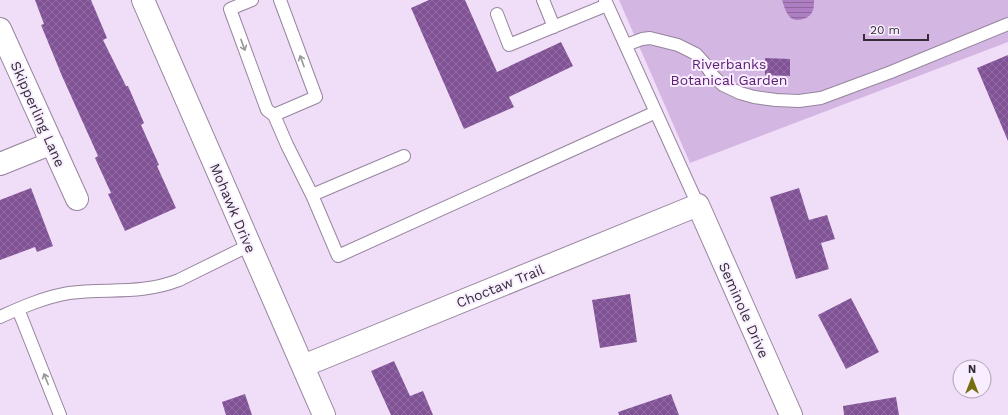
<svg xmlns="http://www.w3.org/2000/svg" width="1008" height="415" font-family="'Work Sans',sans-serif">
  <defs>
    <pattern id="water-rules" width="6" height="5" patternUnits="userSpaceOnUse"><rect width="6" height="5" fill="#ae7ec3"/><path d="M0 2.5h6" fill="none" stroke="#8e679f"/></pattern>
    <pattern id="building-cross-hatch" width="8" height="8" patternUnits="userSpaceOnUse"><rect width="8" height="8" fill="#815396"/><path d="M0 0l8 8M0 8l8-8" fill="none" stroke="#916ea1"/></pattern>
  </defs>
  <rect width="100%" height="100%" fill="#f0def9"/>
  <path fill="#d4b6e2" d="M 619,0 L 1008,0 L 1008,42 L 690,163 Z"/>
  <path fill="url(#water-rules)" d="M 782,0 L 814,0 C 814,3 814,7 813,10 C 811,18 798,23 791,18 C 786,14 784,6 782,0 Z"/>
  <path fill="url(#building-cross-hatch)" d="M 35,0 L 91,0 L 107,38 L 103,40 L 126,86 L 128,86 L 144,123 L 141,125 L 159,165 L 157,166 L 176,208 L 125,231 L 108,194 L 111,193 L 95,158 L 98,156 L 62,76 L 41,25 L 44,24 Z
    M 429,0 L 465,0 L 497,72 L 561,42 L 573,66 L 509,97 L 514,107 L 464,129 L 411,8 Z
    M 1008,55 L 1008,141 L 977,68 Z
    M 765,58 L 790,59 L 790,76 L 765,75 Z
    M 31,188 L 53,246 L 37,252 L 35,247 L 0,260 L 0,200 Z
    M 799,188 L 809,220 L 827,215 L 835,239 L 821,243 L 829,269 L 796,279 L 770,197 Z
    M 630,294 L 637,342 L 600,348 L 592,300 Z
    M 851,298 L 879,352 L 846,369 L 818,315 Z
    M 394,361 L 410,396 L 423,391 L 433,415 L 391,415 L 371,371 Z
    M 245,394 L 252,415 L 226,415 L 222,402 Z
    M 671,394 L 679,415 L 619,415 L 618,412 Z
    M 896,397 L 899,415 L 844,415 L 843,406 Z"/>
  <g fill="none" stroke-linecap="round" stroke-linejoin="round">
    <defs>
      <path id="lane" d="M 252,0 L 230,9 L 267,110 L 274,115
        M 280,0 L 316,97 L 274,115 L 287,145 L 312,195
        M 543,0 L 554,27
        M 605,0 L 698,205
        M 497,14 L 509,45 L 607,5
        M 626,45 L 642,39 L 650,38 L 678,45 L 696,54 L 705,64 L 713,76 L 723,85 L 740,93 L 754,97 L 776,100 L 799,101 L 821,98 L 891,72 L 1008,24
        M 404,156 L 312,195 L 338,256 L 656,112
        M 18,309 L 60,415
        M 0,317 C 22,307 45,297 69,293 C 108,288 141,295 179,280 L 250,245"/>
      <path id="street" d="M 143,0 L 324,415
        M 0,29 L 77,199
        M 0,164 L 52,143
        M 303,366 L 698,205 L 791,415"/>
    </defs>
    <use href="#lane" stroke="#96859e" stroke-width="14"/>
    <use href="#street" stroke="#96859e" stroke-width="24"/>
    <use href="#lane" stroke="#fff" stroke-width="12"/>
    <use href="#street" stroke="#fff" stroke-width="22"/>
  </g>
  <defs><path id="oneway-shaft" d="M-6 0H5M1.5-3L5.5 0L1.5 3" fill="none" stroke-width="1.6" stroke-linecap="round" stroke-linejoin="round"/></defs>
  <g stroke="#99969a">
    <use href="#oneway-shaft" transform="translate(243 45) rotate(70)"/>
    <use href="#oneway-shaft" transform="translate(302 61) rotate(-110)"/>
    <use href="#oneway-shaft" transform="translate(46 379) rotate(-112)"/>
  </g>
  <g text-anchor="middle" stroke-width="4" stroke-linejoin="round" paint-order="stroke">
    <g font-size="14" fill="#5d2074" stroke="#f9eeff">
      <text x="729" y="69">Riverbanks<tspan x="729" dy="16">Botanical Garden</tspan></text>
    </g>
    <g font-size="14" fill="#332c36" stroke="#f9eeff">
      <text transform="translate(38 114) rotate(66)" y="5">Skipperling Lane</text>
      <text transform="translate(233 208) rotate(67)" y="5">Mohawk Drive</text>
      <text transform="translate(500 286) rotate(-22)" y="5">Choctaw Trail</text>
      <text transform="translate(744 310) rotate(66)" y="5">Seminole Drive</text>
    </g>
  </g>
  <g transform="translate(972 379)"><circle r="19" fill="#f9eeff" stroke="#aaa0af"/>
  <path d="M0-3L7 15L0 10L-7 15Z" fill="#776f0f"/>
  <text y="-6" font-size="11" font-weight="bold" text-anchor="middle" fill="#332c36">N</text>
  </g>
  <path d="M864 34v6h64v-6" fill="none" stroke="#332c36" stroke-width="2"/>
  <text x="870" y="34" font-size="12" fill="#332c36" stroke="#f9eeff" stroke-width="3" paint-order="stroke">20 m</text>
</svg>
